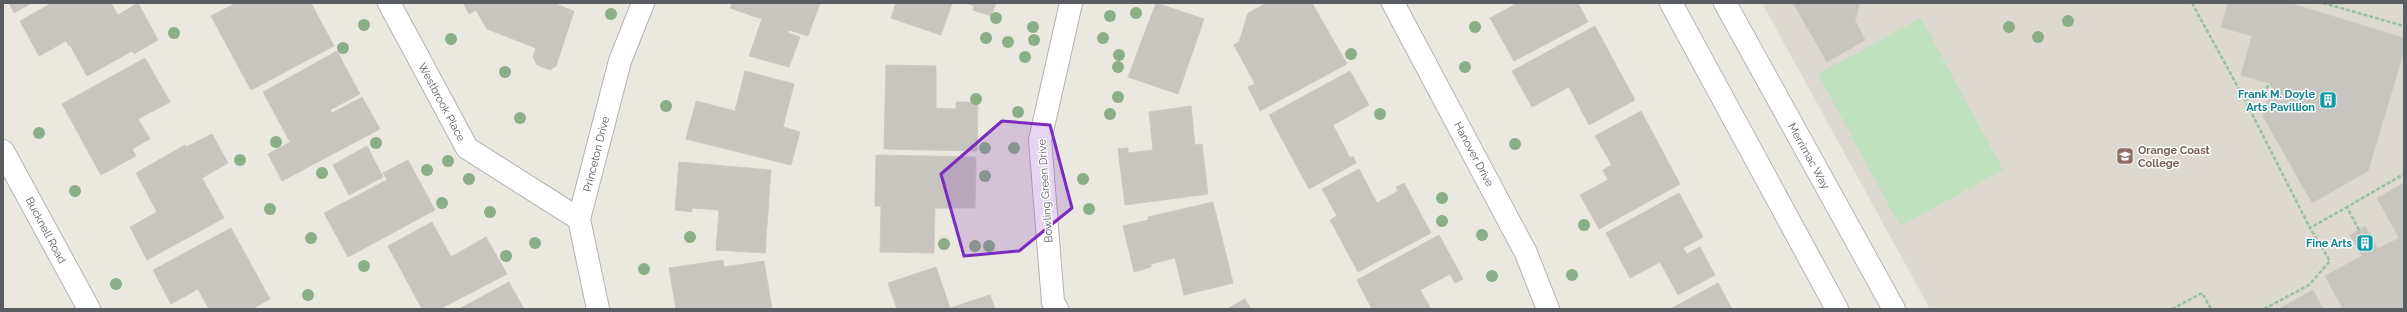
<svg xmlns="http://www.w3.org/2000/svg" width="2407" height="312" font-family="Raleway,sans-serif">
  <rect width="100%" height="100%" fill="#ebe8e0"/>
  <path fill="#ddd9d1" d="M 1762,3 L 2404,3 L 2404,309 L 1930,309 Z"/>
  <path fill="#bfe1be" d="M 1921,18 L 2003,170 L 1900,226 L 1818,74 Z"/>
  <path fill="#c8c4bf" stroke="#cfc9bf" d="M 9,3 L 32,3 L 14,13 Z
    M 52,3 L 111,3 L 118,15 L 138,3 L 158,40 L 134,54 L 132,51 L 87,76 L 70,45 L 69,46 L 66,41 L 39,56 L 20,21 Z
    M 236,3 L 311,3 L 334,46 L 251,90 L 211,16 Z
    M 463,3 L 553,3 L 574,11 L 556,66 L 550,70 L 537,65 L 533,57 L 536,48 L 487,29 L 476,10 L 469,14 Z
    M 732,3 L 820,3 L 808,36 L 789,30 L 788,33 L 800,37 L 789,67 L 749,56 L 762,19 L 730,8 Z
    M 896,3 L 952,3 L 941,35 L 891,18 Z
    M 966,3 L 996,3 L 991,16 L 973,10 L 974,6 Z
    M 1156,3 L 1204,19 L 1178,94 L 1128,77 Z
    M 1267,3 L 1312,3 L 1347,64 L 1260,111 L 1248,87 L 1255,84 L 1234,45 L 1239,42 L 1248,13 Z
    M 1518,3 L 1578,3 L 1588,22 L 1514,61 L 1490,18 Z
    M 1793,3 L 1860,3 L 1855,20 L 1865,40 L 1827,62 Z
    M 2228,3 L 2289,3 L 2404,38 L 2404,51 L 2368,171 L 2312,203 L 2263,116 L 2272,84 L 2241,75 L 2252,36 L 2221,27 Z
    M 1595,26 L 1635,100 L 1589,125 L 1569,87 L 1532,107 L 1512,71 Z
    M 337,51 L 360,94 L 330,110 L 332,113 L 362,97 L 380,129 L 282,181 L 268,154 L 290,142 L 263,92 Z
    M 145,58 L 170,102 L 138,119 L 150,139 L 132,149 L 136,156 L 101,175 L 62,104 Z
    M 886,65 L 936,66 L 936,108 L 956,109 L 956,102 L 978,102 L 977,151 L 884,149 Z
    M 745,71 L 794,84 L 783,127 L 800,132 L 791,165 L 686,139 L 696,101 L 735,111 Z
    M 1350,71 L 1369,105 L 1333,125 L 1350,158 L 1353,156 L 1356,163 L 1309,189 L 1269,115 Z
    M 1191,106 L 1195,145 L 1202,144 L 1208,194 L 1125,205 L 1118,149 L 1128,148 L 1128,153 L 1153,150 L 1149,112 Z
    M 1641,111 L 1680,184 L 1599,229 L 1580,195 L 1608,180 L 1603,170 L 1612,165 L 1595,136 Z
    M 212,134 L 228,163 L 202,178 L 224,218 L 147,260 L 130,227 L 157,212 L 136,173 L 185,145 L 186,147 Z
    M 367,146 L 383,177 L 349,195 L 333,165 Z
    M 876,155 L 976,157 L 975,208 L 935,208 L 934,253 L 880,252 L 881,206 L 875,206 Z
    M 408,160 L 435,210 L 348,257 L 324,213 L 387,180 L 383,173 Z
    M 679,162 L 771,170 L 765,253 L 716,250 L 719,210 L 692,208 L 692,212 L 675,210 Z
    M 1359,169 L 1377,203 L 1398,191 L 1396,187 L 1404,183 L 1431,233 L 1358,272 L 1330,220 L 1337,216 L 1322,189 Z
    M 2404,183 L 2404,309 L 2343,309 L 2325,276 L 2362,256 L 2350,235 L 2365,226 L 2378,249 L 2399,238 L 2377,198 Z
    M 1679,193 L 1703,237 L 1683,248 L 1687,254 L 1700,247 L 1715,275 L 1678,295 L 1660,262 L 1630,278 L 1606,233 Z
    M 1213,202 L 1233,283 L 1184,295 L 1175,258 L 1151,264 L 1151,267 L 1134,272 L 1123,226 L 1148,220 L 1148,217 Z
    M 432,222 L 451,257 L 486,237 L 507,274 L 440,309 L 422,309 L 388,246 Z
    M 231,228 L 270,299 L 252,309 L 209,309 L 198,289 L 171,304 L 153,270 Z
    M 1439,235 L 1463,279 L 1455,283 L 1450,274 L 1420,290 L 1431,309 L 1372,309 L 1357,280 Z
    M 723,260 L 724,267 L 764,261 L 772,309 L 676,309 L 669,268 Z
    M 936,267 L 950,308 L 990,295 L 995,309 L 897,309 L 888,283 Z
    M 509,282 L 524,309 L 459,309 Z
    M 1718,283 L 1732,309 L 1672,309 L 1672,308 Z
    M 2313,290 L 2323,309 L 2279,309 Z
    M 1245,299 L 1251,309 L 1227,309 Z"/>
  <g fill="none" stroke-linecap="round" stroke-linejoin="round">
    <defs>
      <path id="street" d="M 389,3 L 467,148 L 579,219
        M 1393,3 L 1526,253 L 1548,309
        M 3,151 L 89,309
        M 598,309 L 579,219 L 620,61 L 643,3
        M 1057,309 L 1053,302 L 1040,140 L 1071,3"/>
      <path id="secondary" d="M 1671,3 L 1837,309
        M 1725,3 L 1894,309"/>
    </defs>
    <use href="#street" stroke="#b1b3b7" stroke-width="24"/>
    <use href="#secondary" stroke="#b2b5ba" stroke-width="24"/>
    <path stroke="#98c1a1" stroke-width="2.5" stroke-dasharray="4 2" stroke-linecap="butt" d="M 2192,3 L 2245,100 L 2310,228 L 2347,207
      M 2323,3 L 2404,26
      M 2245,100 L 2272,84
      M 2359,230 L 2347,207 L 2404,174
      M 2172,309 L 2202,293 L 2211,309
      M 2264,309 L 2309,285 L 2330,261 L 2310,228"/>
    <use href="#street" stroke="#fff" stroke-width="22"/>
    <use href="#secondary" stroke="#fff" stroke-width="22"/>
  </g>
  <g fill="#8aae85">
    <circle cx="1136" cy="13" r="6"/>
    <circle cx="611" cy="14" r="6"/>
    <circle cx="1110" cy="16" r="6"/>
    <circle cx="996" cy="18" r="6"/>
    <circle cx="2068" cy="21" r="6"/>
    <circle cx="364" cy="25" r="6"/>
    <circle cx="1033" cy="27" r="6"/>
    <circle cx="1475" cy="27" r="6"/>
    <circle cx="2009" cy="27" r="6"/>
    <circle cx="174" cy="33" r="6"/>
    <circle cx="2038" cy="37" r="6"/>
    <circle cx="986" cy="38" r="6"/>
    <circle cx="1103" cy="38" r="6"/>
    <circle cx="451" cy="39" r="6"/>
    <circle cx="1034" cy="40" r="6"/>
    <circle cx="1008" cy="42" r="6"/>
    <circle cx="343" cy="48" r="6"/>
    <circle cx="1351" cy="54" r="6"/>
    <circle cx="1119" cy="55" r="6"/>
    <circle cx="1025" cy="57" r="6"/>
    <circle cx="1118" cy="67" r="6"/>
    <circle cx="1465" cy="67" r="6"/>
    <circle cx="505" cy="72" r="6"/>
    <circle cx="1118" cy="97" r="6"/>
    <circle cx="976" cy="99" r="6"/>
    <circle cx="666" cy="106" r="6"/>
    <circle cx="1018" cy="112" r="6"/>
    <circle cx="1110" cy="114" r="6"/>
    <circle cx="1380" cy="114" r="6"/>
    <circle cx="520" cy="118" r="6"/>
    <circle cx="39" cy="133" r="6"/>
    <circle cx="276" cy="142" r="6"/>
    <circle cx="376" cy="143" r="6"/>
    <circle cx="1515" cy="144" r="6"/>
    <circle cx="985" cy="148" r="6"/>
    <circle cx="1014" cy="148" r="6"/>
    <circle cx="240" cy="160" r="6"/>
    <circle cx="448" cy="161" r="6"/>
    <circle cx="427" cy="170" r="6"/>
    <circle cx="322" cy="173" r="6"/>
    <circle cx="985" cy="176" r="6"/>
    <circle cx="469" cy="179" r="6"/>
    <circle cx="1083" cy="179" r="6"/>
    <circle cx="75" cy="191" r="6"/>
    <circle cx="1442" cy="198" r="6"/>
    <circle cx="442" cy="203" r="6"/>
    <circle cx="270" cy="209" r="6"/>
    <circle cx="1089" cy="209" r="6"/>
    <circle cx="490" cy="212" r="6"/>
    <circle cx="1442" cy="221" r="6"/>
    <circle cx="1584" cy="225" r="6"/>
    <circle cx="1482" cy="235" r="6"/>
    <circle cx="690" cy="237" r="6"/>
    <circle cx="311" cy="238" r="6"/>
    <circle cx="535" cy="243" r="6"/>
    <circle cx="944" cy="244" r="6"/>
    <circle cx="975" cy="246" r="6"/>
    <circle cx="989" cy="246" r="6"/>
    <circle cx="506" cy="256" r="6"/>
    <circle cx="364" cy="266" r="6"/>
    <circle cx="644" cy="269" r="6"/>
    <circle cx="1572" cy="275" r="6"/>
    <circle cx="1492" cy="276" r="6"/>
    <circle cx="116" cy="284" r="6"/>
    <circle cx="308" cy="295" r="6"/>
  </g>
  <path fill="#7b2cbf" fill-opacity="0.2" stroke="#7b2cbf" stroke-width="3" stroke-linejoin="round" d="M 1002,121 L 1050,125 L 1072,208 L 1019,251 L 964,256 L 941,174 Z"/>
  <defs>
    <symbol id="building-square" viewBox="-11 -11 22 22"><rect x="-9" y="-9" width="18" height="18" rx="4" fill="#0f9aa8" stroke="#fff"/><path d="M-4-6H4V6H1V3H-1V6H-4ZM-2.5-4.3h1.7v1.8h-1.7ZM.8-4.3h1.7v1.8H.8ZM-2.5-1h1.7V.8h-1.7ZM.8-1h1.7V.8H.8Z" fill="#fff"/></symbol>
    <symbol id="university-square" viewBox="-11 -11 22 22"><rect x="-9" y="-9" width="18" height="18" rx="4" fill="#8d6e63" stroke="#fff"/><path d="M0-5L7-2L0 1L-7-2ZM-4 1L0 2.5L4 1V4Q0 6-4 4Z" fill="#fff"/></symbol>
  </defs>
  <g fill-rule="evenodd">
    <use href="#building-square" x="2318" y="90" width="20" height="20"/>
    <use href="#university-square" x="2115" y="146" width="20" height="20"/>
    <use href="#building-square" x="2355" y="233" width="20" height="20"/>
  </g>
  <g text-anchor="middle" stroke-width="3" stroke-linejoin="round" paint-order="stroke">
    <g font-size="11" font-weight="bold" fill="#0d838f" stroke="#fff" text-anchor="end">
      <text x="2315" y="98">Frank M. Doyle<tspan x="2315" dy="13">Arts Pavillion</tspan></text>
      <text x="2352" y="247">Fine Arts</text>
    </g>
    <g font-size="11" fill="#595c60" stroke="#fff">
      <text transform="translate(442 102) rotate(62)" y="4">Westbrook Place</text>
      <text transform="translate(596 154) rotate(-76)" y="4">Princeton Drive</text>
      <text transform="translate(1474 154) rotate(62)" y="4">Hanover Drive</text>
      <text transform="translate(1809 156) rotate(61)" y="4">Merrimac Way</text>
      <text transform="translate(1045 191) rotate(-94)" y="4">Bowling Green Drive</text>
      <text transform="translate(46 230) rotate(62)" y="4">Bucknell Road</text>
    </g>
    <g font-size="11" font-weight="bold" fill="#785e54" stroke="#fff" text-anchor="start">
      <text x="2138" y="154">Orange Coast<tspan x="2138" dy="13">College</tspan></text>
    </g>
  </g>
  <rect width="2407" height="312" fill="none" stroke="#595c60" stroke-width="8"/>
</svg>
